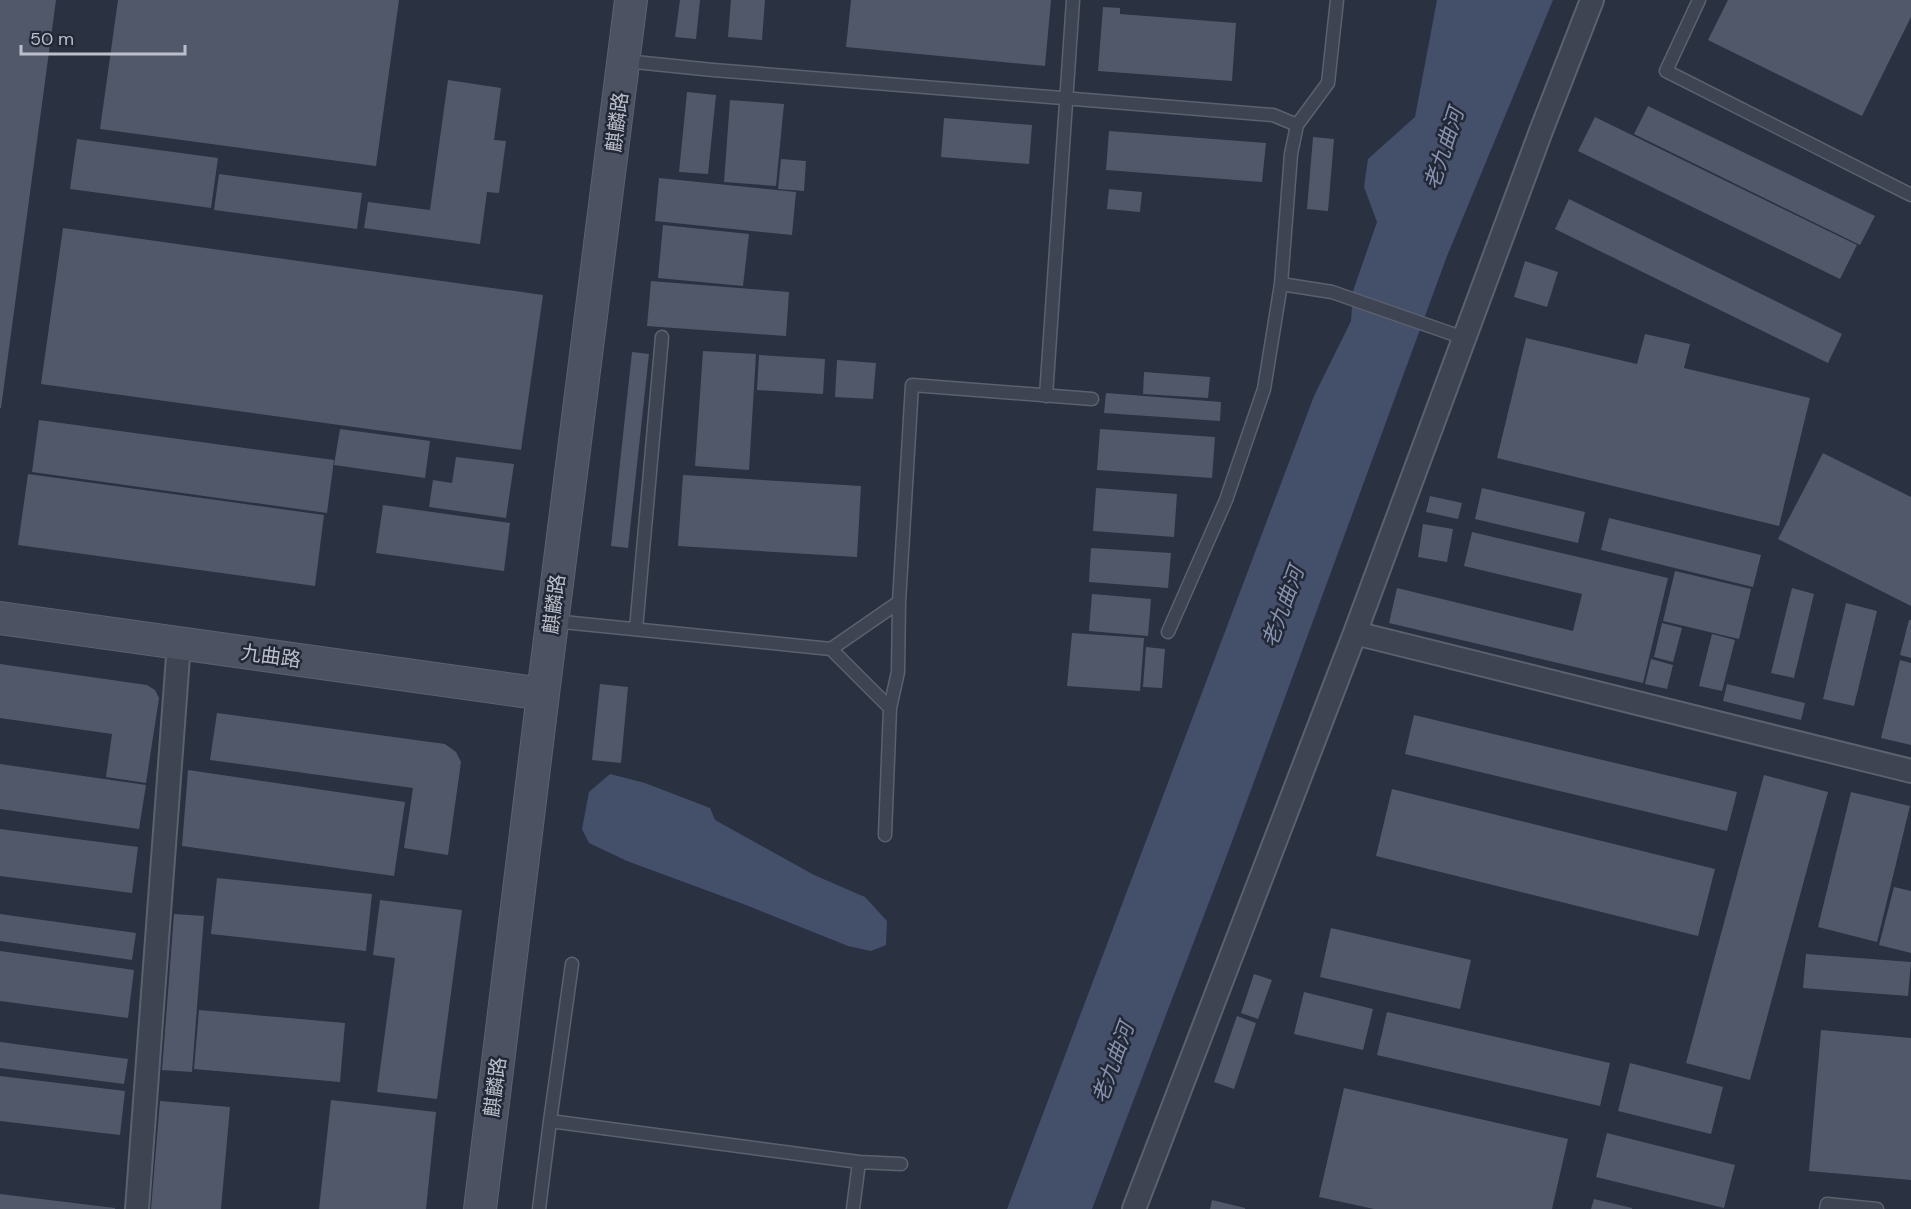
<svg xmlns="http://www.w3.org/2000/svg" width="1911" height="1209" font-family="'DM Sans','Noto Sans SC',sans-serif">
  <rect width="100%" height="100%" fill="#2a3141"/>
  <path fill="#444f6a" d="M 1437,0 L 1553,0 L 1447,256 L 1230,847 L 1092,1209 L 1007,1209 L 1314,396 L 1351,321 L 1353,291 L 1377,222 L 1364,187 L 1368,159 L 1415,117 Z
    M 610,774 L 645,783 L 710,808 L 715,820 L 814,875 L 865,897 L 887,921 L 886,945 L 871,951 L 848,946 L 746,905 L 627,861 L 589,843 L 582,829 L 589,792 Z"/>
  <path fill="#515869" d="M 0,0 L 56,0 L 1,408 L 0,408 Z
    M 118,0 L 399,0 L 376,166 L 100,129 Z
    M 680,0 L 700,0 L 696,39 L 675,37 Z
    M 731,0 L 765,0 L 762,40 L 728,37 Z
    M 851,0 L 1051,0 L 1045,66 L 846,47 Z
    M 1728,0 L 1911,0 L 1911,17 L 1862,116 L 1708,40 Z
    M 1103,7 L 1120,8 L 1120,14 L 1236,23 L 1232,81 L 1098,71 Z
    M 448,80 L 501,88 L 494,140 L 506,141 L 499,193 L 487,192 L 480,244 L 364,228 L 368,202 L 430,210 Z
    M 687,92 L 716,95 L 708,174 L 679,172 Z
    M 730,100 L 784,104 L 776,186 L 724,182 Z
    M 1648,106 L 1875,216 L 1860,245 L 1634,134 Z
    M 1595,117 L 1857,245 L 1840,279 L 1578,151 Z
    M 944,118 L 1032,125 L 1029,164 L 941,157 Z
    M 1109,131 L 1266,143 L 1262,182 L 1106,170 Z
    M 1313,137 L 1334,139 L 1328,211 L 1307,209 Z
    M 77,139 L 218,158 L 211,208 L 70,189 Z
    M 781,159 L 806,161 L 804,191 L 778,189 Z
    M 219,174 L 362,193 L 357,229 L 214,210 Z
    M 659,178 L 796,192 L 792,235 L 655,221 Z
    M 1109,189 L 1142,192 L 1140,212 L 1107,209 Z
    M 1569,199 L 1842,334 L 1828,363 L 1555,229 Z
    M 663,225 L 749,234 L 743,286 L 658,278 Z
    M 63,228 L 543,295 L 521,450 L 41,384 Z
    M 1525,261 L 1558,272 L 1547,307 L 1514,297 Z
    M 651,281 L 789,292 L 786,336 L 647,326 Z
    M 1645,334 L 1690,344 L 1684,368 L 1810,398 L 1779,526 L 1497,458 L 1526,338 L 1637,364 Z
    M 703,351 L 756,354 L 749,470 L 695,466 Z
    M 632,352 L 649,354 L 628,548 L 611,546 Z
    M 759,355 L 825,359 L 823,394 L 757,390 Z
    M 837,360 L 876,363 L 873,399 L 835,397 Z
    M 1144,372 L 1210,377 L 1208,398 L 1143,394 Z
    M 1106,393 L 1221,402 L 1220,421 L 1104,413 Z
    M 39,420 L 334,460 L 327,513 L 32,472 Z
    M 340,429 L 430,441 L 425,478 L 334,465 Z
    M 1100,429 L 1215,437 L 1212,478 L 1097,470 Z
    M 1823,453 L 1911,497 L 1911,606 L 1778,539 Z
    M 456,457 L 514,464 L 506,518 L 429,507 L 433,480 L 452,483 Z
    M 28,474 L 324,515 L 315,586 L 18,545 Z
    M 683,475 L 861,486 L 857,557 L 678,546 Z
    M 1096,488 L 1177,494 L 1174,537 L 1093,531 Z
    M 1482,488 L 1585,512 L 1578,543 L 1475,519 Z
    M 1430,496 L 1462,503 L 1458,519 L 1426,512 Z
    M 383,505 L 510,523 L 504,571 L 376,553 Z
    M 1609,518 L 1761,555 L 1753,587 L 1601,550 Z
    M 1423,524 L 1453,529 L 1447,562 L 1418,557 Z
    M 1472,532 L 1668,578 L 1643,683 L 1389,623 L 1397,588 L 1573,631 L 1582,594 L 1464,566 Z
    M 1091,548 L 1171,553 L 1168,588 L 1089,582 Z
    M 1675,571 L 1751,589 L 1739,639 L 1663,621 Z
    M 1792,588 L 1814,594 L 1794,678 L 1771,673 Z
    M 1092,594 L 1151,599 L 1148,636 L 1089,631 Z
    M 1846,603 L 1877,611 L 1854,706 L 1823,699 Z
    M 1909,620 L 1911,620 L 1911,658 L 1900,655 Z
    M 1662,623 L 1682,628 L 1673,662 L 1654,657 Z
    M 1072,633 L 1144,638 L 1140,691 L 1067,686 Z
    M 1712,634 L 1735,640 L 1722,691 L 1699,686 Z
    M 1146,647 L 1165,649 L 1162,688 L 1143,687 Z
    M 1651,659 L 1673,665 L 1667,689 L 1645,684 Z
    M 1900,660 L 1911,663 L 1911,745 L 1881,738 Z
    M 0,664 L 147,685 L 155,690 L 159,698 L 146,783 L 106,777 L 112,734 L 0,718 Z
    M 600,684 L 628,687 L 621,763 L 592,760 Z
    M 1727,684 L 1805,703 L 1801,720 L 1723,701 Z
    M 217,713 L 445,744 L 456,752 L 461,762 L 448,855 L 404,848 L 413,788 L 210,760 Z
    M 1414,715 L 1737,792 L 1727,831 L 1405,754 Z
    M 0,764 L 146,785 L 139,829 L 0,809 Z
    M 188,770 L 405,802 L 394,876 L 182,846 Z
    M 1764,775 L 1828,792 L 1750,1080 L 1686,1063 Z
    M 1392,789 L 1715,869 L 1698,936 L 1376,856 Z
    M 1851,792 L 1910,806 L 1877,942 L 1818,927 Z
    M 0,829 L 138,847 L 132,893 L 0,876 Z
    M 217,878 L 372,894 L 366,951 L 211,934 Z
    M 1894,887 L 1911,891 L 1911,953 L 1879,945 Z
    M 380,900 L 462,910 L 437,1099 L 377,1092 L 395,958 L 373,955 Z
    M 0,914 L 136,933 L 132,960 L 0,941 Z
    M 174,914 L 204,916 L 192,1072 L 162,1070 Z
    M 1331,928 L 1471,960 L 1460,1009 L 1320,977 Z
    M 0,951 L 134,970 L 128,1018 L 0,1001 Z
    M 1806,954 L 1911,962 L 1908,996 L 1803,988 Z
    M 1254,974 L 1272,980 L 1258,1019 L 1241,1013 Z
    M 1304,992 L 1373,1009 L 1363,1050 L 1294,1034 Z
    M 199,1010 L 345,1023 L 340,1082 L 194,1069 Z
    M 1387,1012 L 1610,1063 L 1600,1106 L 1377,1055 Z
    M 1237,1016 L 1256,1023 L 1234,1089 L 1214,1082 Z
    M 1821,1030 L 1911,1038 L 1911,1180 L 1809,1171 Z
    M 0,1042 L 128,1059 L 124,1084 L 0,1068 Z
    M 1630,1063 L 1723,1087 L 1711,1134 L 1618,1111 Z
    M 0,1076 L 125,1091 L 120,1135 L 0,1121 Z
    M 1344,1088 L 1568,1139 L 1552,1209 L 1374,1209 L 1319,1197 Z
    M 331,1100 L 436,1112 L 426,1209 L 319,1209 Z
    M 160,1101 L 230,1107 L 221,1209 L 151,1209 Z
    M 1607,1133 L 1735,1165 L 1724,1208 L 1596,1177 Z
    M 0,1194 L 115,1208 L 115,1209 L 0,1209 Z
    M 1594,1199 L 1632,1208 L 1632,1209 L 1591,1209 Z
    M 1212,1200 L 1245,1208 L 1245,1209 L 1210,1209 Z"/>
  <g fill="none" stroke-linecap="round" stroke-linejoin="round">
    <defs>
      <path id="lane" d="M 1699,0 L 1666,71 L 1911,195
        M 625,61 L 713,70 L 1273,115 L 1297,125 L 1328,83 L 1337,0
        M 1281,284 L 1332,292 L 1464,338
        M 1046,396 L 1073,0
        M 553,621 L 831,649 L 899,602 L 912,385 L 1092,399
        M 636,629 L 662,337
        M 1168,632 L 1226,500 L 1264,389 L 1281,284 L 1291,154 L 1297,125
        M 831,649 L 890,708
        M 885,835 L 890,708 L 898,672 L 899,602
        M 550,1121 L 572,964
        M 539,1209 L 550,1121 L 859,1162 L 901,1164
        M 853,1209 L 859,1162
        M 1826,1209 L 1827,1204 L 1877,1209"/>
      <path id="street" d="M 1355,633 L 1911,771
        M 137,1209 L 179,643
        M 1134,1209 L 1355,633 L 1541,131 L 1592,0"/>
      <path id="secondary" d="M 0,618 L 543,694
        M 480,1209 L 543,694 L 631,0"/>
    </defs>
    <use href="#lane" stroke="#5c616e" stroke-width="15"/>
    <use href="#street" stroke="#5c616e" stroke-width="26"/>
    <use href="#secondary" stroke="#5c616e" stroke-width="34"/>
    <use href="#lane" stroke="#3e4451" stroke-width="12"/>
    <use href="#street" stroke="#3e4451" stroke-width="22"/>
    <use href="#secondary" stroke="#4d5263" stroke-width="32"/>
  </g>
  <g text-anchor="middle" stroke-width="5" stroke-linejoin="round" paint-order="stroke">
    <g font-size="20" fill="#bbbfcb" stroke="#232836">
      <text transform="translate(617 122) rotate(-83)" y="7">麒麟路</text>
      <text transform="translate(554 604) rotate(-83)" y="7">麒麟路</text>
      <text transform="translate(271 656) rotate(8)" y="7">九曲路</text>
      <text transform="translate(495 1087) rotate(-83)" y="7">麒麟路</text>
    </g>
    <g font-size="21" font-style="italic" fill="#8692af" stroke="#232836">
      <text transform="translate(1444 149) rotate(-72)" y="7">老九曲河</text>
      <text transform="translate(1283 607) rotate(-70)" y="7">老九曲河</text>
      <text transform="translate(1113 1063) rotate(-70)" y="7">老九曲河</text>
    </g>
  </g>
  <path d="M21 45v9h164v-9" fill="none" stroke="#bbbfcb" stroke-width="3"/>
  <text x="30" y="45" font-size="18" fill="#bbbfcb" stroke="#232836" stroke-width="4.5" paint-order="stroke">50 m</text>
</svg>
